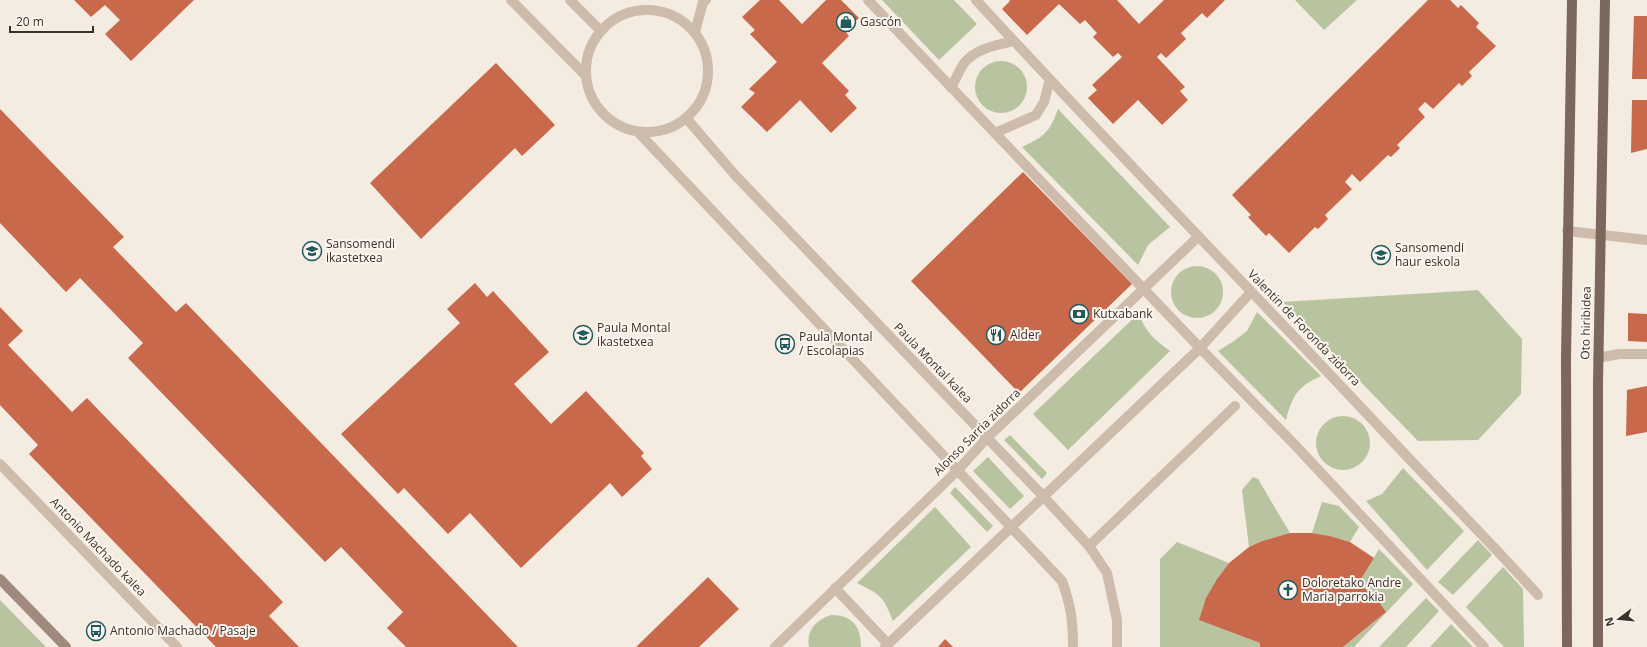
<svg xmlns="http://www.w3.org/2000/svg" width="1647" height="647" font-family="'Open Sans',sans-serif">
  <rect width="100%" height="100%" fill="#f4ebe1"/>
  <path fill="#b8c4a0" d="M 882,0 L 954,0 L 977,24 L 939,60 Z
    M 1295,0 L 1357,0 L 1324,30 Z
    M975 87a26 26 0 1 1 52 0a26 26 0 1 1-52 0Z
    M 1058,109 L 1170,227 L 1148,245 L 1138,265 L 1022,147 C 1045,136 1049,133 1058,109 Z
    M1171 292a26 26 0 1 1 52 0a26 26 0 1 1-52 0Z
    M 1478,290 L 1522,339 L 1521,394 L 1478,440 L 1418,441 L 1283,302 Z
    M 1257,312 L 1321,376 C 1298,386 1292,396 1286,420 L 1218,351 L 1234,341 L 1247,331 Z
    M 1139,313 C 1144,331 1155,340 1170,351 L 1068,450 L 1033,414 Z
    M1316 443a27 27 0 1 1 54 0a27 27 0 1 1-54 0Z
    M 1010,435 L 1047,473 L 1042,479 L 1004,440 Z
    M 988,457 L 1024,496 L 1010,509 L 973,471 Z
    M 1403,468 L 1464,531 L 1427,570 L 1366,501 L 1382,494 Z
    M 1253,477 L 1258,479 L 1290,533 L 1262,541 L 1249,547 L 1242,490 Z
    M 955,487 L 993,526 L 987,532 L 950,493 Z
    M 1322,502 L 1339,506 L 1359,527 L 1350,542 L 1330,536 L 1312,533 Z
    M 935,507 L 971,547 L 893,621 C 883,596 881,595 857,583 Z
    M 1478,540 L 1492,555 L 1453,595 L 1438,582 Z
    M 1177,542 L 1229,563 C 1214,582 1206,596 1200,620 L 1260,643 L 1260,647 L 1160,647 L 1160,559 Z
    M 1379,549 L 1413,584 L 1354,647 L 1343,647 L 1386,612 L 1375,596 L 1358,584 Z
    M 1503,567 L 1523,589 L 1524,647 L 1504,647 L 1466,607 Z
    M 1426,598 L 1439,611 L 1406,647 L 1379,647 Z
    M 0,600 L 46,647 L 0,647 Z
    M 831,615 C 852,615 861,626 861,647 L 809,647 C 806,630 816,620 831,615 Z
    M 1451,624 L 1473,647 L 1430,647 Z"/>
  <path fill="#c8694b" d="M 74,0 L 194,0 L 131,61 L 105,34 L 120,20 L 105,5 L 91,17 Z
    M 760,0 L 779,0 L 802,24 L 826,0 L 841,0 L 859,18 L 845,31 L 849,36 L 822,63 L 849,91 L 845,95 L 857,108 L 831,133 L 800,100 L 767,132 L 741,107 L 755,93 L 749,89 L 777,62 L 750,34 L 755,30 L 742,17 Z
    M 1009,0 L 1117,0 L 1139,24 L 1164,0 L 1225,0 L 1207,18 L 1202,13 L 1181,33 L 1186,39 L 1166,58 L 1161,53 L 1157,57 L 1185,87 L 1180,91 L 1188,100 L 1162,125 L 1138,100 L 1113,124 L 1088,98 L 1097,90 L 1092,85 L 1122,57 L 1118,53 L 1113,57 L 1093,37 L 1097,33 L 1085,20 L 1080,24 L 1059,4 L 1027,35 L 1002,9 L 1010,1 Z
    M 1428,0 L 1450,0 L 1458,8 L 1461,5 L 1479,23 L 1476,27 L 1496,46 L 1469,72 L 1472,76 L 1462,86 L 1459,83 L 1433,109 L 1425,102 L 1418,109 L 1425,117 L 1397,145 L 1400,148 L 1391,157 L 1388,155 L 1360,182 L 1352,174 L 1345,182 L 1352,189 L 1325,215 L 1328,219 L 1318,229 L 1315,227 L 1289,253 L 1269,233 L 1266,236 L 1248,217 L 1251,215 L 1232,195 Z
    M 1634,16 L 1647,16 L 1647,79 L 1632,79 Z
    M 496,63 L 555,125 L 522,156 L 515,148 L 421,239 L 370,183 Z
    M 1632,100 L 1647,100 L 1647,149 L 1631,153 Z
    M 0,109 L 124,237 L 113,247 L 176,312 L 186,303 L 518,647 L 406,647 L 387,628 L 403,612 L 341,547 L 325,562 L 128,358 L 143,343 L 80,278 L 66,292 L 0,223 Z
    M 1023,172 L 1132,284 L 1019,393 L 911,281 Z
    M 475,283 L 487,297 L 493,291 L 549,352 L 514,384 L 551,424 L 586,391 L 644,453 L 641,456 L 652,469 L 622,497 L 610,483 L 521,568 L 470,513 L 448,534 L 404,488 L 398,494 L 341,434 L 460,323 L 447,309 Z
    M 0,307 L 23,331 L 8,345 L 72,412 L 87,398 L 283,602 L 269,616 L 299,647 L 216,647 L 29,454 L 38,445 L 0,405 Z
    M 1628,313 L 1647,314 L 1647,342 L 1628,341 Z
    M 1647,386 L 1647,432 L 1626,436 L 1627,390 Z
    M 1290,533 L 1312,533 L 1330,536 L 1350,542 L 1374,558 L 1358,584 L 1375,596 L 1386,612 L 1343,647 L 1260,647 L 1260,643 L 1199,620 L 1206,598 L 1217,579 L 1229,563 L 1249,547 L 1262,541 Z
    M 708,577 L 739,609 L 699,647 L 636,647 Z
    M 945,639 L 953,647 L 938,647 Z"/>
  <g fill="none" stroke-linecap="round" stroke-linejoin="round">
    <path stroke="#cdbbac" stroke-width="10" d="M 511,0 L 586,76
      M 570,0 L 601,31
      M 1089,546 L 1235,406"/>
    <path stroke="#cdbbac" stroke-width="10" d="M 868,0 L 1200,348 L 1294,444 L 1484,647
      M 976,0 C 1115,151 1259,298 1400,449 C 1446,498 1493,545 1538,595
      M586 71a61 61 0 1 1 122 0a61 61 0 1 1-122 0Z
      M 695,32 L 703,2 L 706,0
      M 951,88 C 956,79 959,70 965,62 C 977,48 997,45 1014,41
      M 687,119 L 735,175 L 1043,496 L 1089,546 L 1107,573 L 1117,620 L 1117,647
      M 638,132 L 1062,581 C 1071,606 1073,621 1073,647
      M 995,133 L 1036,115 L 1044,102 L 1050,79
      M 1567,231 L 1647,240
      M 1598,358 L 1619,354 L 1647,354
      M 0,464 L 177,647
      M 835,588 L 888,644
      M 775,647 L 957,471 L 987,438 L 1198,237
      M 885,647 L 1200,348 L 1251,292"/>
    <path stroke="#a18a7d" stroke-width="10" d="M 0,579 L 66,647"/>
    <path stroke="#7d675c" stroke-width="10" d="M 1567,647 L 1566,359 L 1572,0
      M 1598,647 L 1598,383 L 1605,0"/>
  </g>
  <defs>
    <symbol id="shop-ring" viewBox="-11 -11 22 22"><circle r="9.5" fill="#fbf5ee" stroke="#1f5a5e" stroke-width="1.5"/><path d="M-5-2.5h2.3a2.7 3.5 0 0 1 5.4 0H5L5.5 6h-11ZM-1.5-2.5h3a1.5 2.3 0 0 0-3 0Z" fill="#1f5a5e"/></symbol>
    <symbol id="school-ring" viewBox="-11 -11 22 22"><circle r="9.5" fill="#fbf5ee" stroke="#1f5a5e" stroke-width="1.5"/><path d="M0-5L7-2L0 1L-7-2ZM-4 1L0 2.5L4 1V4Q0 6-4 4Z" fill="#1f5a5e"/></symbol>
    <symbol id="bank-ring" viewBox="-11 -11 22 22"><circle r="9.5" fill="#fbf5ee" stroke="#1f5a5e" stroke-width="1.5"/><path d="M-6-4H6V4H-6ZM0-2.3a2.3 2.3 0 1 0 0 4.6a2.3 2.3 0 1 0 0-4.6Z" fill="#1f5a5e"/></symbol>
    <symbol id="restaurant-ring" viewBox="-11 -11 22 22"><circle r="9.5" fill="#fbf5ee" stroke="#1f5a5e" stroke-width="1.5"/><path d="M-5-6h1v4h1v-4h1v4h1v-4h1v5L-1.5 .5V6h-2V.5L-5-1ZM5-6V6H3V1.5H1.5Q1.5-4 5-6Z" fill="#1f5a5e"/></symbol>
    <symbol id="bus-ring" viewBox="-11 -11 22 22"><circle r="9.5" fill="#fbf5ee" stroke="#1f5a5e" stroke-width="1.5"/><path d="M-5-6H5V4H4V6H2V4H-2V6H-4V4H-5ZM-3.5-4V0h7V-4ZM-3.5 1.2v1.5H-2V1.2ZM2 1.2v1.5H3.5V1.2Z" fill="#1f5a5e"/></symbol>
    <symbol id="church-ring" viewBox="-11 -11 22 22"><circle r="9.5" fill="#fbf5ee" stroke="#1f5a5e" stroke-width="1.5"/><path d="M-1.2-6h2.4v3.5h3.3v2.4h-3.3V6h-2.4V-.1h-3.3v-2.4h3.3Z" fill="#1f5a5e"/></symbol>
  </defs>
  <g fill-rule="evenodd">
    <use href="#shop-ring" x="835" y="11" width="22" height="22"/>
    <use href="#school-ring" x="301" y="240" width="22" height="22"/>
    <use href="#school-ring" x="1370" y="244" width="22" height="22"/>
    <use href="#bank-ring" x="1068" y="303" width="22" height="22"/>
    <use href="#school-ring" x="572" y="324" width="22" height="22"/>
    <use href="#restaurant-ring" x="985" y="324" width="22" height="22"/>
    <use href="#bus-ring" x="774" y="333" width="22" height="22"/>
    <use href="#church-ring" x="1277" y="579" width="22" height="22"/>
    <use href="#bus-ring" x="85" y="620" width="22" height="22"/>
  </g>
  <g text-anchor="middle" stroke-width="4" stroke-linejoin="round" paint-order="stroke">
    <g font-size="12" fill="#3b302b" stroke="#fbf5ee" text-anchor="start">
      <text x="860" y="26">Gascón</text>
      <text x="326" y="248">Sansomendi<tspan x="326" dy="14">ikastetxea</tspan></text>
      <text x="1395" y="252">Sansomendi<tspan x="1395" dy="14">haur eskola</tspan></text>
      <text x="1093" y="318">Kutxabank</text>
      <text x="597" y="332">Paula Montal<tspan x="597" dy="14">ikastetxea</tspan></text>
      <text x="1010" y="339">Alder</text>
      <text x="799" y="341">Paula Montal<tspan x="799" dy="14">/ Escolapias</tspan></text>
      <text x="1302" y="587">Doloretako Andre<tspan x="1302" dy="14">Maria parrokia</tspan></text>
      <text x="110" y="635">Antonio Machado / Pasaje</text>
    </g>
    <g font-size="12" fill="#3b302b" stroke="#fbf5ee">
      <text transform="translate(1586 323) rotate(-89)" y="4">Oto hiribidea</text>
      <text transform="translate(1304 328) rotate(46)" y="4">Valentin de Foronda zidorra</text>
      <text transform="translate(933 363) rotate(46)" y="4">Paula Montal kalea</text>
      <text transform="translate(977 432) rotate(-45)" y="4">Alonso Sarria zidorra</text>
      <text transform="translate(98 547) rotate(46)" y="4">Antonio Machado kalea</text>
    </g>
  </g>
  <g transform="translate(1619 619) rotate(254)" stroke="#fbf5ee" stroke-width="3" paint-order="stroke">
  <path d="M0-3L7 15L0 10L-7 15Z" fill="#3b302b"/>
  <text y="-6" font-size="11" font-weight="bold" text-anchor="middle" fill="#3b302b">N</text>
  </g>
  <path d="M10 26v6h83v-6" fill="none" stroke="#3b302b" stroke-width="2"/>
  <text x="16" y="26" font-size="12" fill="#3b302b" stroke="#fbf5ee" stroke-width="3" paint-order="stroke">20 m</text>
</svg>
